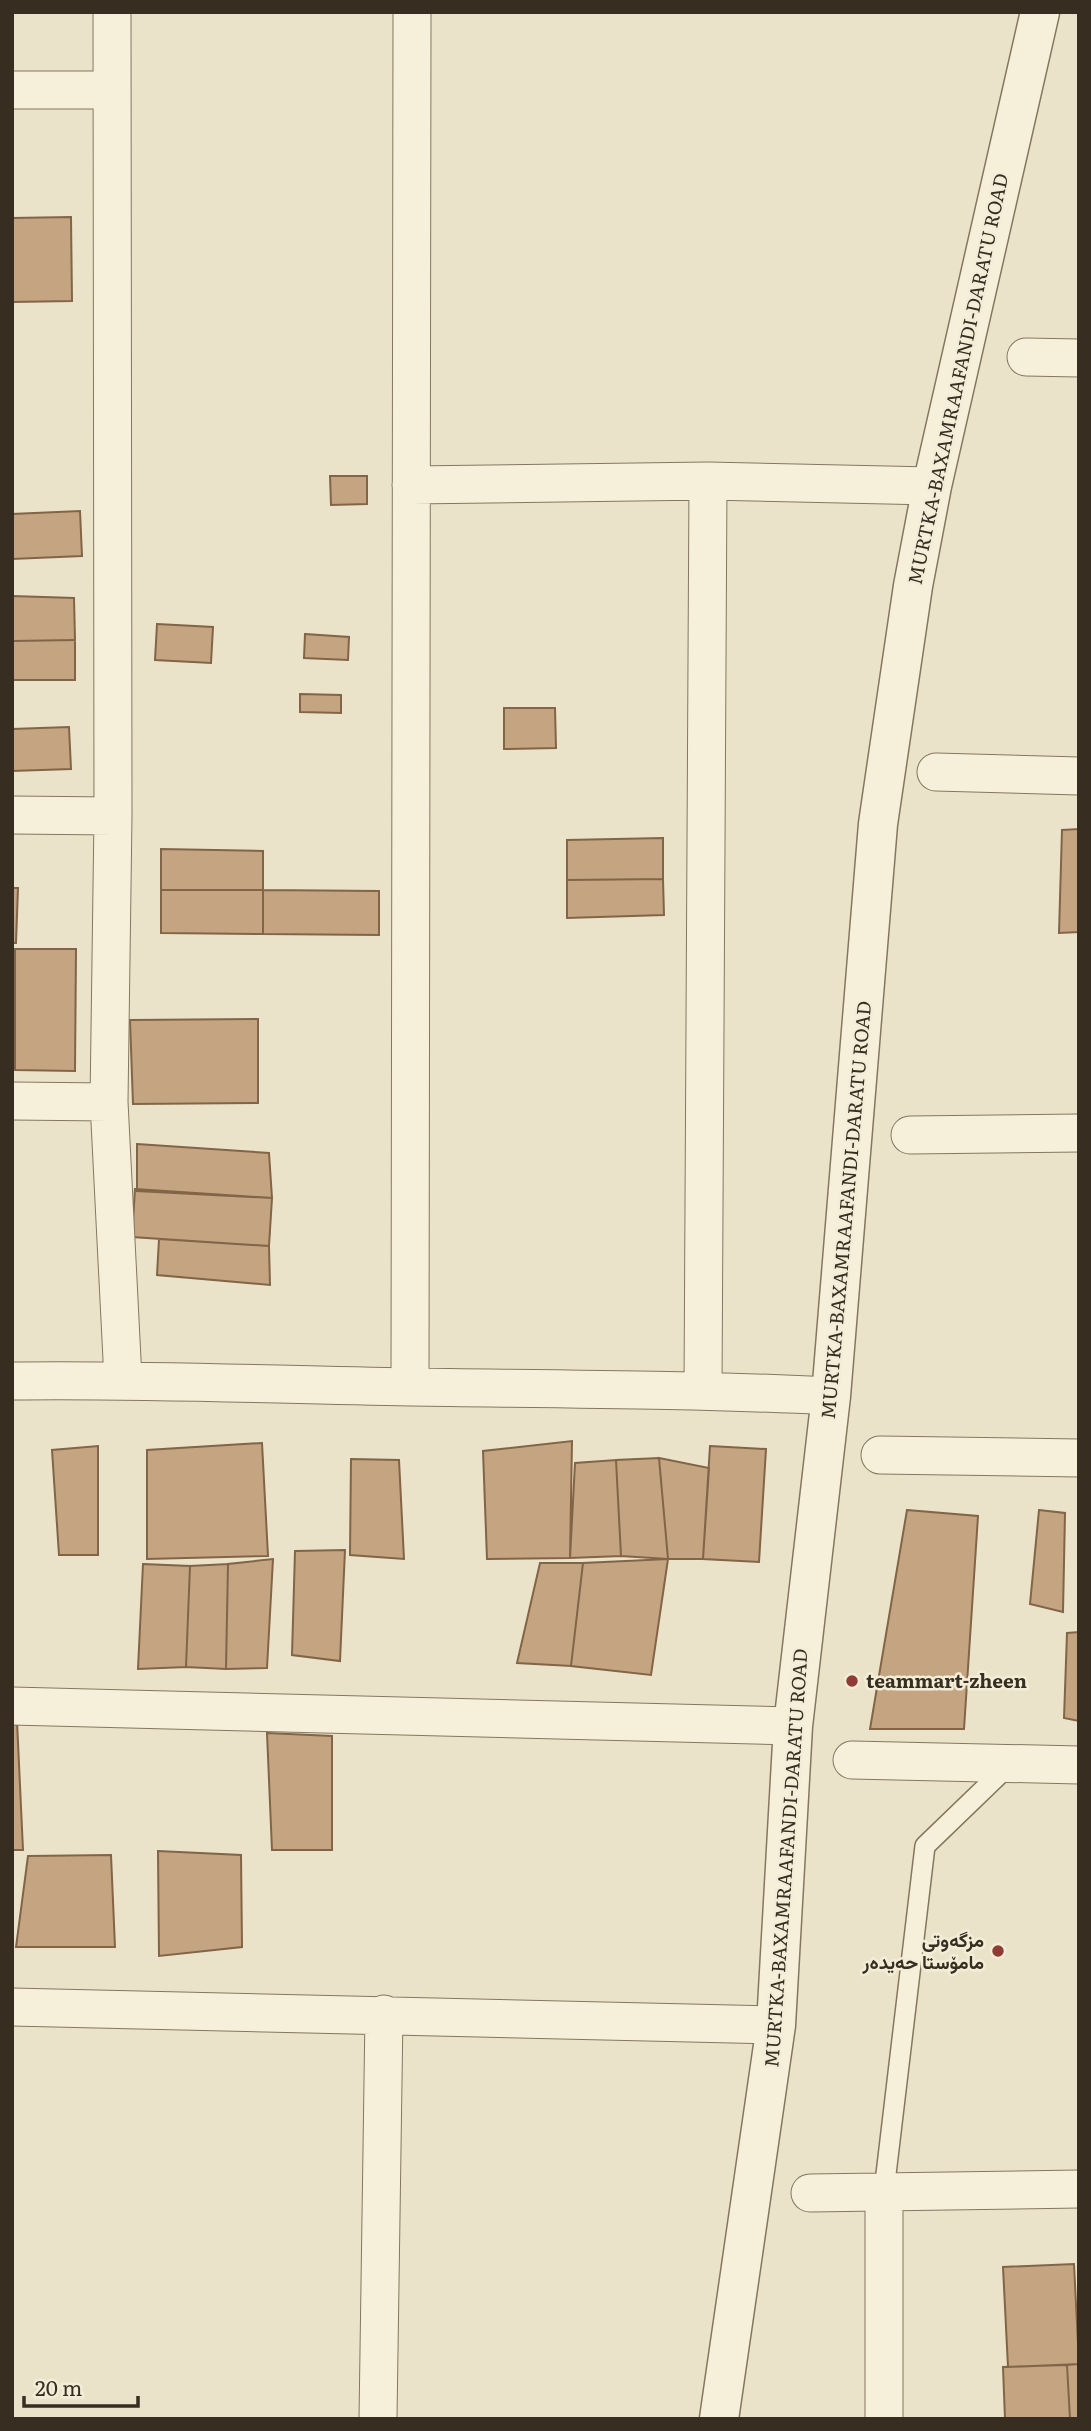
<svg xmlns="http://www.w3.org/2000/svg" width="1091" height="2431" font-family="Literata,Vazirmatn,serif">
  <rect width="100%" height="100%" fill="#ebe3c9"/>
  <path fill="#c5a482" stroke="#826447" stroke-width="2" d="M 71,217 L 72,301 L 12,302 L 12,218 Z
    M 330,476 L 367,476 L 367,504 L 331,505 Z
    M 80,511 L 82,556 L 12,559 L 12,514 Z
    M 12,596 L 74,598 L 75,640 L 12,641 Z
    M 157,624 L 213,627 L 211,663 L 155,660 Z
    M 305,634 L 349,637 L 348,660 L 304,658 Z
    M 75,640 L 75,680 L 12,680 L 12,641 Z
    M 300,694 L 341,695 L 341,713 L 300,712 Z
    M 504,708 L 555,708 L 556,748 L 504,749 Z
    M 69,727 L 71,769 L 12,771 L 12,729 Z
    M 1079,829 L 1079,932 L 1059,933 L 1062,830 Z
    M 663,838 L 663,879 L 567,880 L 567,840 Z
    M 161,849 L 263,851 L 263,890 L 161,890 Z
    M 663,879 L 664,915 L 567,918 L 567,880 Z
    M 12,888 L 18,888 L 16,943 L 12,943 Z
    M 161,890 L 263,890 L 263,934 L 161,933 Z
    M 263,890 L 379,891 L 379,935 L 263,934 Z
    M 12,949 L 15,949 L 15,1070 L 12,1070 Z
    M 15,949 L 76,949 L 75,1071 L 15,1070 Z
    M 258,1019 L 258,1103 L 133,1104 L 130,1020 Z
    M 137,1144 L 269,1153 L 272,1198 L 137,1191 Z
    M 135,1189 L 272,1198 L 269,1246 L 132,1237 Z
    M 159,1239 L 269,1246 L 270,1285 L 157,1275 Z
    M 572,1441 L 570,1558 L 487,1559 L 483,1451 Z
    M 262,1443 L 268,1556 L 147,1559 L 147,1450 Z
    M 98,1446 L 98,1555 L 59,1555 L 52,1450 Z
    M 710,1446 L 766,1449 L 759,1562 L 703,1559 Z
    M 659,1458 L 709,1468 L 703,1559 L 668,1559 Z
    M 659,1458 L 668,1559 L 621,1556 L 616,1460 Z
    M 351,1459 L 399,1460 L 404,1559 L 350,1555 Z
    M 616,1460 L 621,1556 L 570,1558 L 575,1463 Z
    M 907,1510 L 978,1516 L 964,1729 L 870,1729 Z
    M 1039,1510 L 1065,1513 L 1063,1612 L 1030,1604 Z
    M 345,1550 L 340,1661 L 292,1655 L 295,1551 Z
    M 273,1559 L 267,1668 L 226,1669 L 228,1564 Z
    M 668,1559 L 651,1675 L 571,1666 L 583,1563 Z
    M 540,1563 L 583,1563 L 571,1666 L 517,1663 Z
    M 143,1564 L 190,1566 L 186,1667 L 138,1669 Z
    M 228,1564 L 226,1669 L 186,1667 L 190,1566 Z
    M 1079,1632 L 1079,1721 L 1064,1718 L 1067,1633 Z
    M 12,1721 L 17,1721 L 23,1850 L 12,1850 Z
    M 267,1733 L 332,1736 L 332,1850 L 272,1850 Z
    M 158,1851 L 241,1855 L 242,1947 L 159,1956 Z
    M 111,1855 L 115,1947 L 16,1947 L 28,1856 Z
    M 1074,2264 L 1079,2364 L 1008,2367 L 1003,2267 Z
    M 1079,2364 L 1079,2419 L 1070,2419 L 1067,2365 Z
    M 1067,2365 L 1070,2419 L 1005,2419 L 1003,2367 Z"/>
  <g fill="none" stroke-linecap="round" stroke-linejoin="round">
    <defs>
      <path id="service" d="M 884,2191 L 925,1846 L 1010,1764"/>
      <path id="minor" d="M 112,12 L 113,816 L 109,1102 L 123,1379
        M 12,90 L 112,90
        M 1026,357 L 1079,358
        M 411,485 L 708,481 L 932,486
        M 936,772 L 1079,776
        M 12,815 L 113,816
        M 12,1101 L 109,1102
        M 910,1135 L 1079,1133
        M 12,1381 C 145,1379 278,1385 411,1387 C 551,1389 691,1389 831,1396
        M 410,1387 L 412,12
        M 703,1389 L 708,481
        M 880,1455 L 1079,1458
        M 12,1706 L 793,1726
        M 852,1760 L 1079,1765
        M 12,2007 L 776,2025
        M 884,2191 L 884,2419
        M 810,2193 L 1079,2189
        M 378,2419 L 384,2014"/>
      <path id="tertiary" d="M 719,2419 L 776,2025 L 793,1726 L 831,1396 L 878,824 L 913,586 L 932,486 L 1040,12"/>
    </defs>
    <use href="#service" stroke="#85775f" stroke-width="22"/>
    <use href="#minor" stroke="#85775f" stroke-width="39"/>
    <use href="#tertiary" stroke="#85775f" stroke-width="41"/>
    <use href="#service" stroke="#f6f0db" stroke-width="19"/>
    <use href="#minor" stroke="#f6f0db" stroke-width="37"/>
    <use href="#tertiary" stroke="#f6f0db" stroke-width="38"/>
  </g>
  <g fill="#8f3c35" stroke="#f3edd8" stroke-width="2.5">
    <circle cx="852" cy="1681" r="7"/>
    <circle cx="998" cy="1951" r="7"/>
  </g>
  <g text-anchor="middle" stroke-width="5" stroke-linejoin="round" paint-order="stroke">
    <g font-size="19" fill="#372e21" stroke="#f3edd8">
      <text transform="translate(958 379) rotate(-78)" y="7">MURTKA-BAXAMRAAFANDI-DARATU ROAD</text>
      <text transform="translate(846 1210) rotate(-85)" y="7">MURTKA-BAXAMRAAFANDI-DARATU ROAD</text>
      <text transform="translate(786 1858) rotate(-86)" y="7">MURTKA-BAXAMRAAFANDI-DARATU ROAD</text>
    </g>
    <g font-size="19" font-weight="bold" fill="#372e21" stroke="#f3edd8" text-anchor="start">
      <text x="866" y="1688">teammart-zheen</text>
      <text x="984" y="1947" text-anchor="end">مزگەوتی<tspan x="984" dy="22">مامۆستا حەیدەر</tspan></text>
    </g>
  </g>
  <rect width="1091" height="2431" fill="none" stroke="#372e21" stroke-width="28"/>
  <path d="M24 2396v10h114v-10" fill="none" stroke="#372e21" stroke-width="3.5"/>
  <text x="35" y="2396" font-size="21" fill="#372e21" stroke="#f3edd8" stroke-width="5" paint-order="stroke">20 m</text>
</svg>
